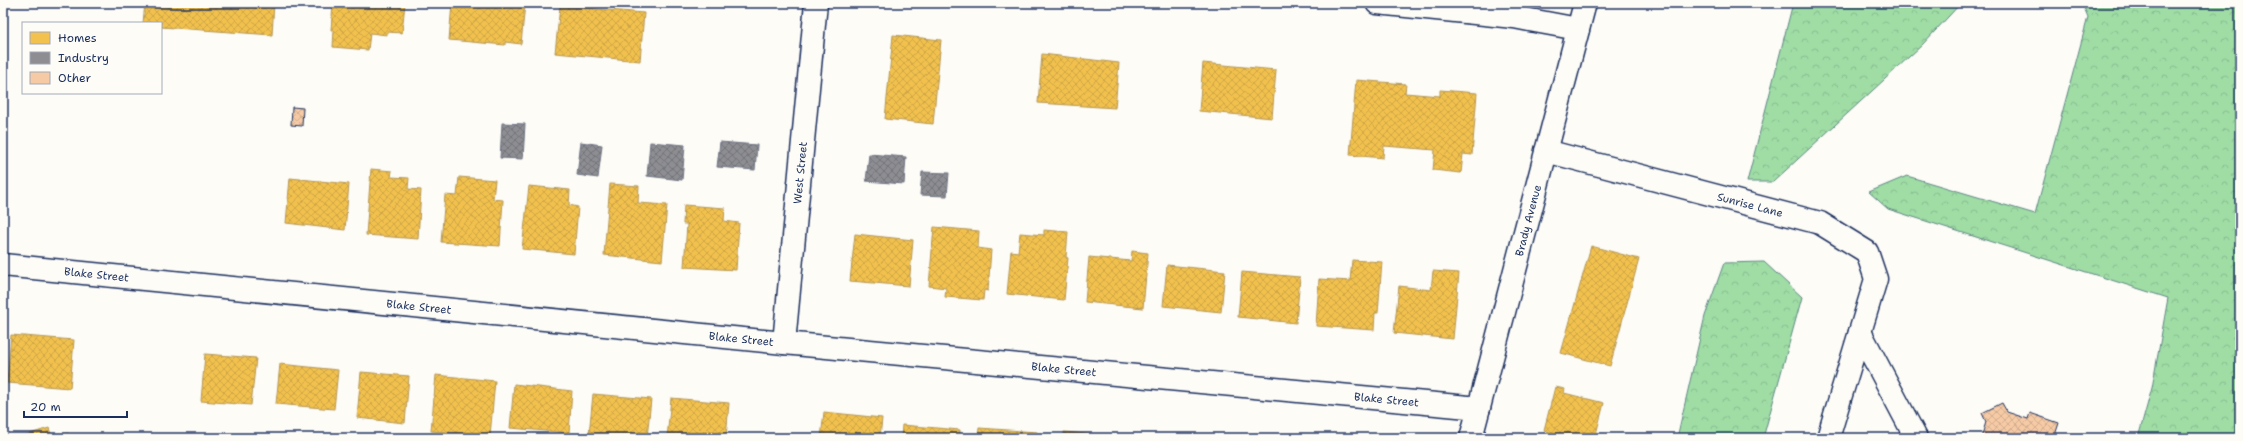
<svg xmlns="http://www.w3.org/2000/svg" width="2243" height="441" font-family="'Shantell Sans',sans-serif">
  <defs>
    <pattern id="forest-crowns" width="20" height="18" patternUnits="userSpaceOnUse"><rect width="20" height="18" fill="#9fdda5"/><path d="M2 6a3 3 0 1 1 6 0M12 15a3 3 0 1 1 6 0" fill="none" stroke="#88be90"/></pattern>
    <pattern id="homes-cross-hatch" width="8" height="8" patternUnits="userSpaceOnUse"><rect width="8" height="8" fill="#f2c14e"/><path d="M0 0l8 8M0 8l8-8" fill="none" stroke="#cfa646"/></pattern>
    <pattern id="industry-cross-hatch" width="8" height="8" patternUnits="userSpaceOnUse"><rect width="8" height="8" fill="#8d8d92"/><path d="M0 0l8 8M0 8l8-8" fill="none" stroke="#72747a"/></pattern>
    <pattern id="building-cross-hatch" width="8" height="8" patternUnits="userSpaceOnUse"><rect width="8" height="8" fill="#f6caa5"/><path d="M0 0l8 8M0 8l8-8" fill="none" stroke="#d2ae90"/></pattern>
  </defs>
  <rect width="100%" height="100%" fill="#fdfcf7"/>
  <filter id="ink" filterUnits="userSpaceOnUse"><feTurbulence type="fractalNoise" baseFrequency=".025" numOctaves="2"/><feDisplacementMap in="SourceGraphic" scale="8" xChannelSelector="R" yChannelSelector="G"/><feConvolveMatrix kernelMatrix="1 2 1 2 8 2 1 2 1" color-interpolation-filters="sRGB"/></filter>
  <g filter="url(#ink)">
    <path fill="url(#forest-crowns)" stroke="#5d8682" d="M 1793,3 L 1961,3 L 1922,45 L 1773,182 L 1747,182 Z
      M 2082,3 L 2240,3 L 2240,438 L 2138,438 L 2152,388 L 2168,298 L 1888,209 L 1869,192 L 1907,176 L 2035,214 L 2088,17 Z
      M 1764,262 L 1802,297 L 1763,438 L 1677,438 L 1705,316 L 1724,263 Z"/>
    <path fill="url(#homes-cross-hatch)" stroke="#b29553" d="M 145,3 L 274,3 L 272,35 L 161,27 L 161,23 L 143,23 Z
      M 333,3 L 405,3 L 402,33 L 387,32 L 387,35 L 370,33 L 368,50 L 333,47 L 334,30 L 331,30 Z
      M 452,3 L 525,4 L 521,44 L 505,42 L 505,45 L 449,40 Z
      M 560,6 L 644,13 L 640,61 L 555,53 Z
      M 893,35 L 941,40 L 933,124 L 885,119 Z
      M 1042,54 L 1119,63 L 1115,108 L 1038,103 Z
      M 1203,63 L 1276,70 L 1272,118 L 1199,111 Z
      M 1356,80 L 1406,84 L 1405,93 L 1440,96 L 1440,90 L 1477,93 L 1472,155 L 1463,154 L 1461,173 L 1433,170 L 1435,150 L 1384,146 L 1383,158 L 1350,155 Z
      M 371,169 L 392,171 L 391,177 L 409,178 L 408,189 L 421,190 L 418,239 L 366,235 Z
      M 459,177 L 495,180 L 493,199 L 503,200 L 500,246 L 441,242 L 445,195 L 457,196 Z
      M 290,178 L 349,184 L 345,230 L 286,223 Z
      M 610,184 L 639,186 L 638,203 L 667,205 L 662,261 L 604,255 Z
      M 529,186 L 570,190 L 569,205 L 578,207 L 574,254 L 522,249 Z
      M 684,205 L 725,208 L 724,221 L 739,223 L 736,270 L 684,267 L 687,224 L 683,224 Z
      M 934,227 L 979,231 L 978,248 L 991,250 L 988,291 L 984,290 L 983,300 L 945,297 L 946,288 L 929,286 Z
      M 1044,230 L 1068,232 L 1066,257 L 1068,258 L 1064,300 L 1007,294 L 1011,251 L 1018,252 L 1020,233 L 1044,235 Z
      M 855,234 L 913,240 L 909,286 L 850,281 Z
      M 1591,246 L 1639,259 L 1610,366 L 1561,353 Z
      M 1132,251 L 1148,253 L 1143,308 L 1085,302 L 1089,257 L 1131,261 Z
      M 1352,260 L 1382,262 L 1378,313 L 1375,313 L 1374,330 L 1316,326 L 1319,279 L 1350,281 Z
      M 1167,265 L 1225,271 L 1221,312 L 1163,306 Z
      M 1433,271 L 1459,273 L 1453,339 L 1394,333 L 1399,286 L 1431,290 Z
      M 1242,272 L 1300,277 L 1296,323 L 1238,317 Z
      M 11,335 L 74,340 L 70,388 L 7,383 Z
      M 205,354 L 256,358 L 251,405 L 201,401 Z
      M 280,364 L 338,370 L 334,409 L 276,404 Z
      M 361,372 L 409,376 L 405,423 L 357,418 Z
      M 436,375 L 495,381 L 490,436 L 431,431 Z
      M 514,384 L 572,391 L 569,433 L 510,428 Z
      M 1555,387 L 1565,389 L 1564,393 L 1604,403 L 1595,438 L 1548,438 L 1549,432 L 1544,430 Z
      M 593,394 L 651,399 L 647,438 L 612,438 L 589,435 Z
      M 671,398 L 729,403 L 726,438 L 667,438 Z
      M 824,412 L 882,418 L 880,438 L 821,438 Z
      M 902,425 L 960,430 L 960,438 L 901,438 Z
      M 49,428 L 52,437 L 68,433 L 70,438 L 17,438 Z
      M 979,428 L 1037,432 L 1037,438 L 978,438 Z
      M 1064,432 L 1098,435 L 1097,438 L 1064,438 Z"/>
    <path fill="url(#industry-cross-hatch)" stroke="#6b7182" d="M 502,123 L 525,124 L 523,159 L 500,158 Z
      M 581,142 L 602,145 L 598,178 L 577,175 Z
      M 650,142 L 685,145 L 682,180 L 647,176 Z
      M 720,142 L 757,145 L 755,170 L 717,167 Z
      M 869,154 L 906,157 L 904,184 L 866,181 Z
      M 922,172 L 949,173 L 947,196 L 920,195 Z"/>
    <path fill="url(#building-cross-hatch)" stroke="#1b2f5e" d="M 292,107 L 303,108 L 302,126 L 291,125 Z
      M 2002,403 L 2007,412 L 2028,419 L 2030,413 L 2059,423 L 2054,438 L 1981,438 L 1986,422 L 1982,413 Z"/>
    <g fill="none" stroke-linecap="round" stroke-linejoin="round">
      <defs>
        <g id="minor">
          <path d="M 1377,3 L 1514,17 L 1578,29"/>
          <path id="s1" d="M 1546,151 L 1820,223 L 1867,252 L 1876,279 L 1828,438"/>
          <path id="s2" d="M 3,265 L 784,343 L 1479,408"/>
          <path d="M 1860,332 L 1916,438"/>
          <path id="s3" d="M 784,343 L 816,3"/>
          <path id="s4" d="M 1471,438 L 1585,3"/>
        </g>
      </defs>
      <use href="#minor" stroke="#1b2f5e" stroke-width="25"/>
      <use href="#minor" stroke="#fdfcf7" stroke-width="22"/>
    </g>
  </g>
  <g text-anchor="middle" stroke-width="4" stroke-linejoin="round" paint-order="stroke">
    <g font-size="11" fill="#1b2f5e" stroke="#fdfcf7">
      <text dy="4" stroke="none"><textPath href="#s3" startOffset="171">West Street</textPath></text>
      <text dy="4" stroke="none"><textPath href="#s1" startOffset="211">Sunrise Lane</textPath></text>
      <text dy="4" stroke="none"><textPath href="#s4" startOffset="225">Brady Avenue</textPath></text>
      <text dy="4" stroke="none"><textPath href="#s2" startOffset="94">Blake Street</textPath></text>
      <text dy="4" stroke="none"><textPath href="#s2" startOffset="418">Blake Street</textPath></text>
      <text dy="4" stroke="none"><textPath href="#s2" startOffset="742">Blake Street</textPath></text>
      <text dy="4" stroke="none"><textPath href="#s2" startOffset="1066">Blake Street</textPath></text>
      <text dy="4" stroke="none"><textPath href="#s2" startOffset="1390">Blake Street</textPath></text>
    </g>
  </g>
  <rect width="2243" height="441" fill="none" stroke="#fdfcf7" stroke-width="16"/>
  <rect x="8" y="8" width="2227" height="425" fill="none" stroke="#1b2f5e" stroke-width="1.5" filter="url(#ink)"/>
  <rect x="22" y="22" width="140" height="72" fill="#fdfcf7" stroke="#a3aaba"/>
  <rect x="30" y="32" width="20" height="12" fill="#f2c14e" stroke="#a3aaba"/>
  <text x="58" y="42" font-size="12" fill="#1b2f5e">Homes</text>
  <rect x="30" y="52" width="20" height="12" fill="#8d8d92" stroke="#a3aaba"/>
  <text x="58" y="62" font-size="12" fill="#1b2f5e">Industry</text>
  <rect x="30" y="72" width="20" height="12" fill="#f6caa5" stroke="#a3aaba"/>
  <text x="58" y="82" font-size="12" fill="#1b2f5e">Other</text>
  <path d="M24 411v6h103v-6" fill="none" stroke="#1b2f5e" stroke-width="2"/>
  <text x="30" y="411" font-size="12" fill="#1b2f5e" stroke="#fdfcf7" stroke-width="3" paint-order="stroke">20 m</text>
</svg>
